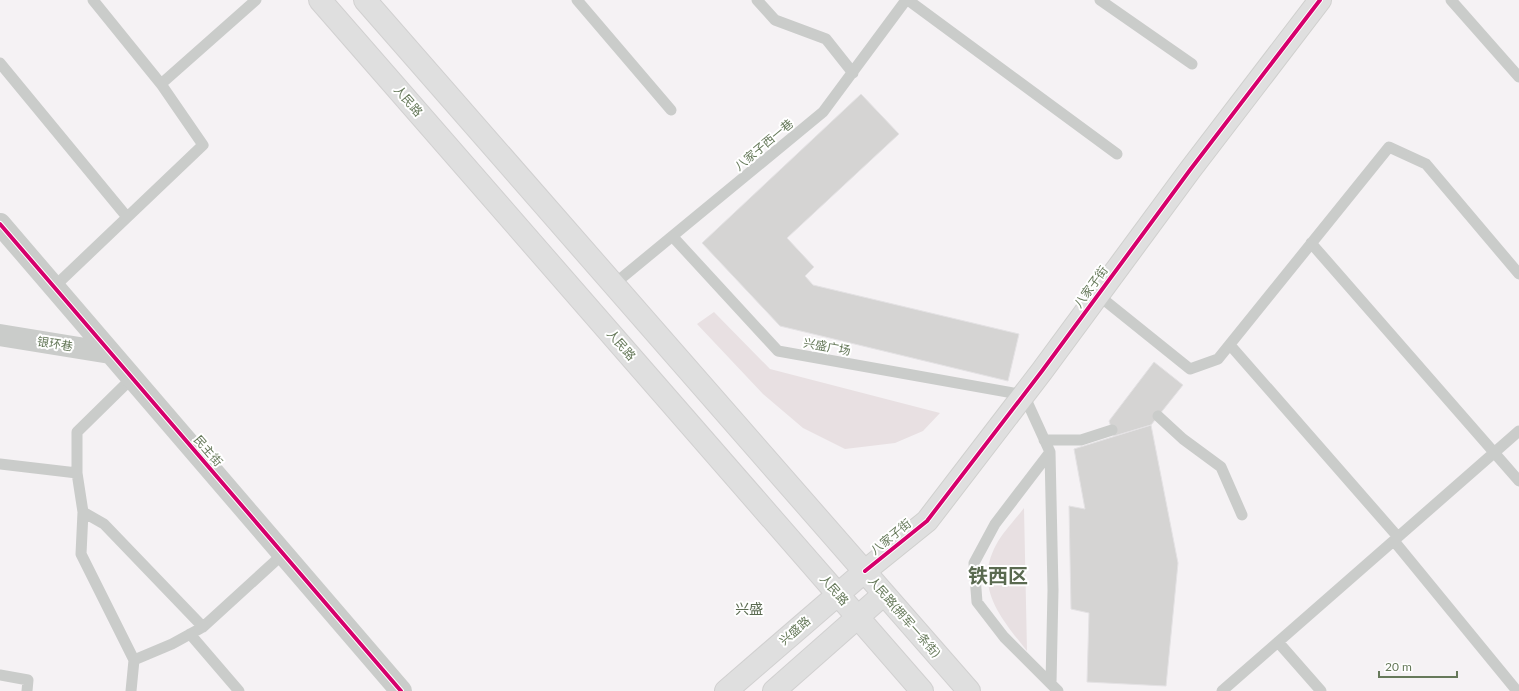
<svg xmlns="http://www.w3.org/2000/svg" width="1519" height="691" font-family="Lato,'Noto Sans SC',sans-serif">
  <rect width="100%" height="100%" fill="#f5f2f4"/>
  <path fill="#e8e0e2" d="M 714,312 L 770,369 L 940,413 L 923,431 L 895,443 L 845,449 L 803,428 L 763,394 L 697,324 Z
    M 1024,508 L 1027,651 C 1002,619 973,588 996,545 C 1003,532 1015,520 1024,508 Z"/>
  <path fill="#d5d4d3" stroke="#e4e2e4" d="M 861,94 L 899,134 L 787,238 L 814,267 L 805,276 L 813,285 L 1019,334 L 1008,381 L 780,326 L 702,243 Z
    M 1154,362 L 1183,385 L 1151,425 L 1114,436 L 1109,421 Z
    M 1151,425 L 1178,563 L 1166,686 L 1087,682 L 1089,613 L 1071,609 L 1069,506 L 1085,509 L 1074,449 Z"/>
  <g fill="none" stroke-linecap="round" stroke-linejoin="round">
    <defs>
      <path id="secondary" d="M 865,571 L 927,521 L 1042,371 L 1190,170 L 1320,0"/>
      <path id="primary" d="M 320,0 L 922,691
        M 365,0 L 969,691
        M 726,691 L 865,571
        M 774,691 L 884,594"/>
    </defs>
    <use href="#secondary" stroke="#d0d0ce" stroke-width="24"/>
    <use href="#primary" stroke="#d1d0d0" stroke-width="24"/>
    <path stroke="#caccca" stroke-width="11" d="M 93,0 L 161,84
      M 577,0 L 671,110
      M 757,0 L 775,20 L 826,39 L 853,73
      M 908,0 L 1117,154
      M 1100,0 L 1192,64
      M 1451,0 L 1519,77
      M 0,63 L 127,217
      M 673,237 L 778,351 L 1024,395 L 1050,452 L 1053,590 L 1051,683
      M 1311,243 L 1519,481
      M 613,285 L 823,112 L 906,0
      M 54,287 L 203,145 L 161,84 L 256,0
      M 1098,295 L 1190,369 L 1218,359 L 1389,147 L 1426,164 L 1519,274
      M 1230,345 L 1398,537
      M 132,378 L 77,432 L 77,473 L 83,512 L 81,554 L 134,660
      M 1158,416 L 1183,439 L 1221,467 L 1242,515
      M 1044,440 L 1081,440 L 1112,430
      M 1050,452 L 995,524 L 974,563 L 977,602 L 1004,637 L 1058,691
      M 0,464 L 77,473
      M 83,512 L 104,524 L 203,627
      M 1394,541 L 1517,691
      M 190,634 L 239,691
      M 1278,642 L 1321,691
      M 0,675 L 28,680 L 27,691
      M 131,691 L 134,660 L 172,644 L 203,627 L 283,554
      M 1222,691 L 1519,431"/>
    <path stroke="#caccca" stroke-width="22" d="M 0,224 L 401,691
      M 0,335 L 110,353"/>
    <use href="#secondary" stroke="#dfdfdf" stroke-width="22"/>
    <use href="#primary" stroke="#dfdfdf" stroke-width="22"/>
    <defs>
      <path id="cycleway" d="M 0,224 L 401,691
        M 865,571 L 927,521 L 1042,371 L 1190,170 L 1320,0"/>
    </defs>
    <use href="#cycleway" stroke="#fff" stroke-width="6"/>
    <use href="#cycleway" stroke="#d6006c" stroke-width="4"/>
  </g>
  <g text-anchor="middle" stroke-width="4" stroke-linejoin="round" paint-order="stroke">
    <g font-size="12" fill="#66795a" stroke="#fff">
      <text transform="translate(408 101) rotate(49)" y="4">人民路</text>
      <text transform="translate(764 145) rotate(-40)" y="4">八家子西一巷</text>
      <text transform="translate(1091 287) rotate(-54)" y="4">八家子街</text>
      <text transform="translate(55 344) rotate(9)" y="4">银环巷</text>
      <text transform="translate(621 345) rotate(49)" y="4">人民路</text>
      <text transform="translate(827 347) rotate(10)" y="4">兴盛广场</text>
      <text transform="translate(208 451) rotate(49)" y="4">民主街</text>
      <text transform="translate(891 537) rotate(-39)" y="4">八家子街</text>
      <text transform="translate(834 590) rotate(49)" y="4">人民路</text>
      <text transform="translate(904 617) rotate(49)" y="4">人民路(拥军一条街)</text>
      <text transform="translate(795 631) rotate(-41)" y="4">兴盛路</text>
    </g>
    <g font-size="14" fill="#5a6a50" stroke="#fff">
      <text x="749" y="614">兴盛</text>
    </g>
    <g font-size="20" font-weight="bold" fill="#5a6a50" stroke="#fff">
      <text x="998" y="583">铁西区</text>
    </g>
  </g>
  <path d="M1379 671v6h78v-6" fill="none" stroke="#66795a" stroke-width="2"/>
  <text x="1385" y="671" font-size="12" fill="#66795a" stroke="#ffffff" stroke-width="3" paint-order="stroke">20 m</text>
</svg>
